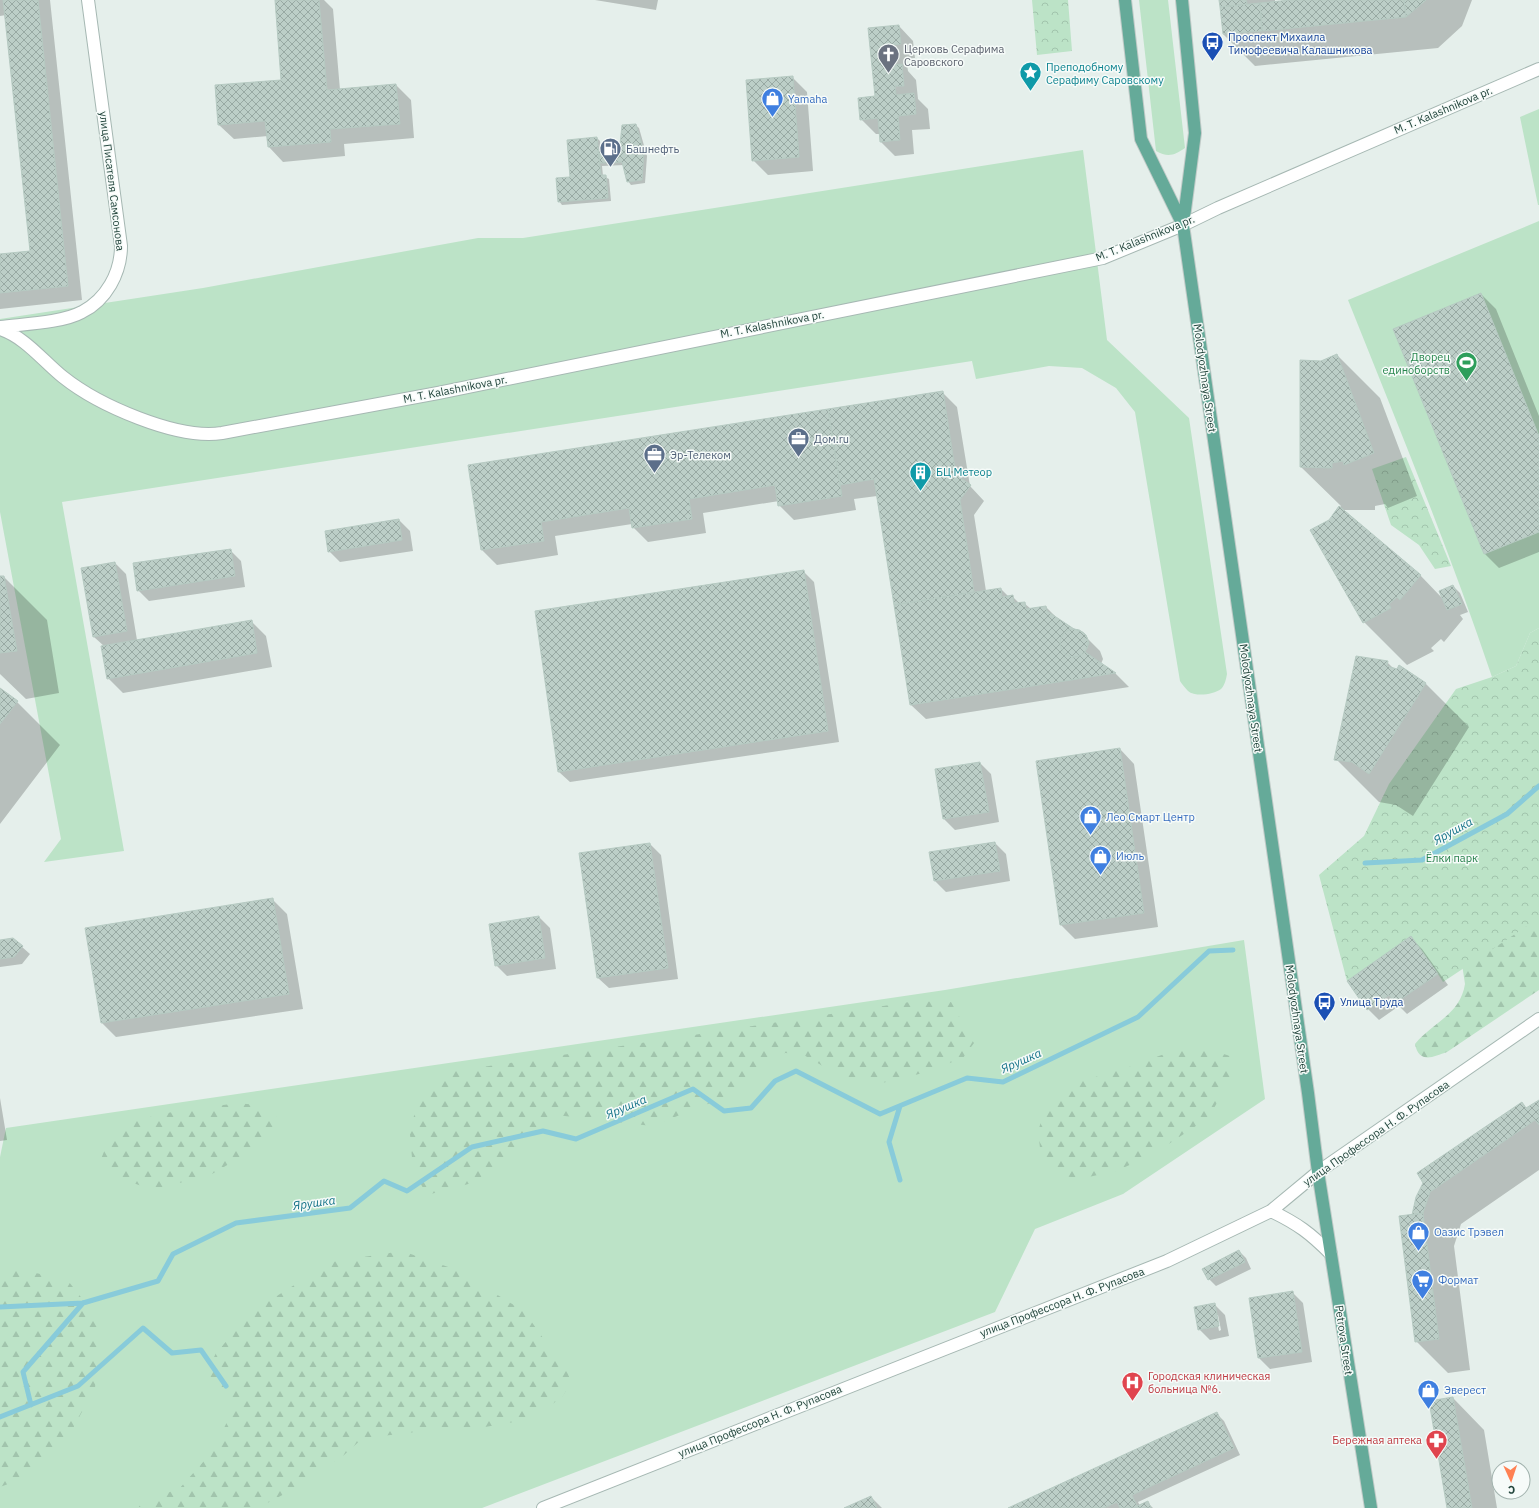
<svg xmlns="http://www.w3.org/2000/svg" width="1539" height="1508" font-family="'IBM Plex Sans',sans-serif">
  <defs>
    <pattern id="forest-firs" width="22" height="20" patternUnits="userSpaceOnUse"><rect width="22" height="20" fill="#bce3c7"/><path d="M5 1l3.5 6h-7zM16 11l3.5 6h-7z" fill="#a1c4ac"/></pattern>
    <pattern id="park-crowns" width="20" height="18" patternUnits="userSpaceOnUse"><rect width="20" height="18" fill="#bce3c7"/><path d="M2 6a3 3 0 1 1 6 0M12 15a3 3 0 1 1 6 0" fill="none" stroke="#a1c4ac"/></pattern>
    <pattern id="building-cross-hatch" width="8" height="8" patternUnits="userSpaceOnUse"><rect width="8" height="8" fill="#bccec7"/><path d="M0 0l8 8M0 8l8-8" fill="none" stroke="#98a9a3"/></pattern>
  </defs>
  <rect width="100%" height="100%" fill="#e5efeb"/>
  <path fill="#bce3c7" d="M 1139,0 L 1168,0 L 1185,148 C 1175,155 1168,158 1156,151 Z
    M 1539,109 L 1539,205 L 1538,205 L 1520,117 Z
    M 1083,150 L 1107,340 L 1189,418 L 1227,674 C 1226,679 1225,685 1221,689 C 1213,695 1195,697 1188,691 C 1185,688 1182,684 1180,681 L 1135,412 L 1116,388 L 1082,368 L 1049,366 L 976,379 L 972,361 L 62,502 L 124,851 L 44,862 L 61,839 L 0,512 L 0,319 L 203,288 L 478,238 L 523,238 Z
    M 1539,221 L 1539,628 L 1530,633 L 1516,666 L 1492,677 C 1449,549 1398,425 1348,300 Z
    M 1244,940 L 1265,1099 L 1123,1194 L 1035,1229 L 995,1312 L 482,1508 L 0,1508 L 0,1157 L 6,1128 L 945,990 Z"/>
  <path fill="url(#forest-firs)" d="M 1539,871 L 1539,990 L 1447,1052 C 1433,1057 1419,1064 1415,1044 C 1433,1022 1460,1015 1465,984 L 1455,918 Z
    M 916,1001 L 951,1002 L 974,1043 L 963,1058 L 923,1073 L 882,1083 L 840,1076 L 802,1054 L 785,1053 L 749,1073 L 728,1096 L 652,1126 L 556,1115 L 503,1162 L 472,1183 L 427,1195 L 413,1170 L 410,1134 L 417,1102 L 436,1080 L 450,1072 Z
    M 1195,1049 L 1214,1051 L 1230,1056 L 1233,1076 L 1208,1118 L 1152,1155 L 1116,1171 L 1084,1178 L 1059,1176 L 1041,1156 L 1038,1131 L 1046,1107 L 1082,1081 L 1129,1067 L 1167,1053 Z
    M 238,1103 L 256,1105 L 277,1113 L 271,1139 L 212,1174 L 154,1190 L 115,1177 L 101,1159 L 110,1137 L 132,1121 L 172,1112 Z
    M 402,1251 L 454,1269 L 524,1311 L 550,1348 L 566,1367 L 571,1383 L 562,1397 L 532,1419 L 479,1428 L 435,1428 L 409,1433 L 363,1438 L 344,1455 L 288,1492 L 258,1508 L 138,1508 L 144,1500 L 179,1489 L 212,1452 L 230,1416 L 229,1403 L 205,1376 L 216,1353 L 253,1311 L 331,1262 Z
    M 14,1269 L 46,1275 L 69,1282 L 95,1315 L 100,1342 L 95,1388 L 65,1443 L 27,1477 L 0,1487 L 0,1270 Z"/>
  <path fill="url(#park-crowns)" d="M 1032,0 L 1068,0 L 1072,51 L 1037,55 Z
    M 1406,457 L 1451,566 L 1435,569 L 1419,545 L 1391,525 L 1372,469 Z
    M 1539,628 L 1539,918 L 1443,982 L 1438,974 L 1347,981 L 1319,875 L 1364,836 L 1389,784 L 1456,689 L 1492,677 L 1516,666 L 1530,633 Z"/>
  <path fill="#0003" fill-rule="evenodd" d="M 0,0 L 50,0 L 82,300 L 0,309 L 0,256 L 31,252 L 6,15 L 0,16 Z
    M 276,0 L 324,0 L 333,9 L 340,90 L 396,85 L 411,100 L 414,138 L 344,144 L 345,156 L 283,162 L 269,147 L 268,136 L 234,139 L 219,125 L 282,81 Z
    M 595,0 L 658,0 L 656,10 Z
    M 1220,0 L 1275,0 L 1275,2 L 1300,0 L 1472,0 L 1462,26 L 1438,48 L 1255,66 L 1223,34 Z
    M 899,26 L 913,41 L 915,58 L 906,59 L 908,71 L 916,80 L 918,99 L 928,109 L 930,129 L 912,130 L 914,154 L 895,156 L 881,142 L 880,134 L 876,134 L 861,119 L 876,97 L 869,28 Z
    M 792,77 L 807,92 L 813,171 L 768,175 L 753,160 Z
    M 635,125 L 639,128 L 647,156 L 645,183 L 631,185 L 628,181 L 624,165 L 602,166 L 603,176 L 609,179 L 611,201 L 562,205 L 559,201 L 597,138 L 600,141 L 601,150 L 621,146 Z
    M 1481,294 L 1496,309 L 1539,416 L 1539,552 L 1499,568 L 1485,554 Z
    M 1337,355 L 1380,398 L 1417,496 L 1388,508 L 1385,504 L 1375,506 L 1375,510 L 1343,510 L 1420,575 L 1443,599 L 1453,586 L 1460,593 L 1468,612 L 1460,615 L 1463,619 L 1444,642 L 1441,639 L 1431,648 L 1434,651 L 1407,665 L 1364,622 L 1330,521 L 1341,506 L 1301,467 L 1322,362 Z
    M 942,392 L 957,407 L 970,486 L 984,501 L 974,515 L 986,591 L 1001,589 L 1009,597 L 1012,596 L 1019,603 L 1024,603 L 1031,609 L 1046,607 L 1059,620 L 1085,636 L 1100,651 L 1103,659 L 1101,664 L 1115,673 L 1129,687 L 926,719 L 911,705 L 877,496 L 854,499 L 856,510 L 794,520 L 779,505 L 779,501 L 703,513 L 706,533 L 648,542 L 633,527 L 632,524 L 555,536 L 558,555 L 497,565 L 482,550 L 469,466 Z
    M 399,520 L 410,531 L 413,551 L 340,562 L 329,551 Z
    M 230,550 L 241,561 L 245,587 L 149,601 L 138,590 Z
    M 115,563 L 126,574 L 137,640 L 251,621 L 266,636 L 272,667 L 123,693 L 108,678 L 104,646 L 94,637 L 82,569 Z
    M 803,571 L 814,582 L 839,742 L 570,782 L 559,772 Z
    M 0,577 L 4,577 L 47,620 L 59,693 L 26,699 L 0,674 Z
    M 1387,662 L 1394,669 L 1398,671 L 1400,667 L 1426,684 L 1469,727 L 1413,816 L 1396,805 L 1379,802 L 1336,759 Z
    M 0,689 L 17,702 L 60,745 L 0,824 Z
    M 1120,749 L 1134,764 L 1158,927 L 1075,939 L 1061,925 Z
    M 980,763 L 991,774 L 999,822 L 955,830 L 944,819 Z
    M 995,843 L 1006,854 L 1010,881 L 946,892 L 935,881 L 930,853 Z
    M 650,844 L 661,855 L 678,979 L 609,988 L 598,978 Z
    M 272,899 L 287,914 L 303,1009 L 116,1037 L 102,1023 Z
    M 539,917 L 550,928 L 556,969 L 507,976 L 496,965 Z
    M 1411,938 L 1422,949 L 1448,985 L 1407,1014 L 1399,1006 L 1379,1020 L 1368,1009 Z
    M 13,939 L 30,954 L 22,964 L 0,967 L 0,941 Z
    M 0,1098 L 7,1140 L 0,1141 Z
    M 1539,1101 L 1539,1170 L 1461,1224 L 1454,1246 L 1470,1370 L 1448,1373 L 1416,1341 L 1413,1216 L 1417,1197 L 1522,1103 L 1527,1109 Z
    M 1239,1251 L 1246,1258 L 1251,1269 L 1216,1286 L 1209,1279 Z
    M 1292,1292 L 1303,1303 L 1312,1362 L 1270,1369 L 1259,1358 L 1250,1299 Z
    M 1214,1304 L 1225,1315 L 1229,1336 L 1210,1340 L 1199,1329 ZM 1216,1315 L 1218,1315 L 1221,1330 L 1219,1331 Z
    M 1453,1398 L 1484,1430 L 1497,1508 L 1448,1508 Z
    M 1217,1414 L 1224,1421 L 1240,1455 L 1138,1502 L 1140,1506 L 1148,1503 L 1153,1508 L 1011,1508 Z
    M 871,1497 L 882,1508 L 846,1508 Z"/>
  <g fill="none" stroke-linecap="round" stroke-linejoin="round">
    <path stroke="#88cbda" stroke-width="5" d="M 1365,863 L 1422,860 L 1507,814 L 1539,786
      M 900,1106 L 889,1142 L 900,1180
      M 0,1307 L 83,1303 L 158,1281 L 173,1254 L 236,1223 L 350,1208 L 384,1181 L 407,1191 L 472,1147 L 543,1131 L 576,1139 L 693,1089 L 724,1111 L 751,1108 L 775,1081 L 796,1071 L 880,1114 L 967,1078 L 1003,1082 L 1138,1017 L 1209,951 L 1233,950
      M 31,1405 L 23,1372 L 83,1303
      M 0,1417 L 78,1386 L 143,1328 L 172,1353 L 201,1350 L 226,1386"/>
  </g>
  <path fill="url(#building-cross-hatch)" stroke="#b6cac2" d="M 3,0 L 38,0 L 68,286 L 0,293 L 0,254 L 30,251 Z
    M 275,0 L 319,0 L 327,90 L 396,84 L 400,124 L 330,129 L 331,142 L 268,147 L 265,121 L 218,125 L 215,85 L 281,80 Z
    M 1219,0 L 1246,0 L 1247,4 L 1220,7 Z
    M 1290,0 L 1404,0 L 1406,17 L 1262,31 L 1260,3 Z
    M 1404,0 L 1426,0 L 1406,17 Z
    M 1260,3 L 1262,31 L 1223,34 L 1220,7 Z
    M 899,25 L 901,44 L 892,45 L 894,65 L 902,64 L 904,86 L 895,86 L 896,95 L 914,93 L 916,114 L 898,116 L 900,140 L 880,142 L 878,118 L 860,120 L 858,98 L 875,96 L 868,28 Z
    M 793,76 L 799,157 L 752,161 L 746,80 Z
    M 636,124 L 644,152 L 642,180 L 627,182 L 622,162 L 600,163 L 598,150 L 620,145 L 622,125 Z
    M 597,137 L 601,175 L 606,175 L 608,198 L 558,202 L 556,178 L 570,177 L 567,140 Z
    M 1481,293 L 1539,436 L 1539,532 L 1484,554 L 1393,329 Z
    M 1337,354 L 1374,453 L 1344,465 L 1343,461 L 1332,463 L 1332,468 L 1300,467 L 1300,360 L 1321,361 Z
    M 943,391 L 956,475 L 971,485 L 960,500 L 974,592 L 894,605 L 874,479 L 840,485 L 828,409 Z
    M 828,409 L 842,496 L 778,506 L 775,485 L 689,499 L 692,519 L 632,528 L 629,508 L 541,522 L 544,541 L 481,550 L 468,465 Z
    M 1339,506 L 1421,575 L 1400,600 L 1397,597 L 1389,604 L 1391,608 L 1363,623 L 1310,530 L 1329,520 Z
    M 399,519 L 402,540 L 328,552 L 325,531 Z
    M 231,549 L 235,576 L 137,591 L 133,563 Z
    M 115,562 L 127,631 L 93,637 L 81,568 Z
    M 804,570 L 828,731 L 558,772 L 535,611 Z
    M 0,576 L 4,576 L 17,651 L 0,653 Z
    M 1453,585 L 1462,604 L 1447,610 L 1439,591 Z
    M 1001,588 L 1002,597 L 1013,595 L 1014,603 L 1025,602 L 1026,609 L 1046,606 L 1047,611 L 1074,629 L 1082,632 L 1086,635 L 1089,643 L 1085,652 L 1116,673 L 910,705 L 894,605 Z
    M 252,620 L 257,653 L 107,679 L 101,646 Z
    M1060 643a14 14 0 1 1 28 0a14 14 0 1 1-28 0Z
    M 1356,656 L 1388,661 L 1387,666 L 1397,669 L 1399,665 L 1426,683 L 1369,774 L 1352,762 L 1334,760 Z
    M 0,688 L 18,701 L 0,724 Z
    M 1120,748 L 1144,913 L 1060,925 L 1036,761 Z
    M 980,762 L 989,812 L 943,819 L 935,769 Z
    M 995,842 L 1000,871 L 934,881 L 929,852 Z
    M 650,843 L 668,968 L 597,978 L 579,853 Z
    M 273,898 L 289,994 L 101,1023 L 85,928 Z
    M 539,916 L 545,958 L 495,966 L 489,924 Z
    M 1411,936 L 1438,974 L 1395,1003 L 1389,995 L 1367,1010 L 1347,981 Z
    M 13,938 L 23,946 L 14,957 L 0,959 L 0,940 Z
    M 1539,1100 L 1539,1125 L 1535,1120 L 1430,1192 L 1423,1213 L 1412,1215 L 1416,1197 L 1423,1183 L 1417,1173 L 1522,1102 L 1526,1108 Z
    M 1423,1213 L 1439,1339 L 1415,1342 L 1399,1216 Z
    M 1239,1250 L 1245,1262 L 1208,1280 L 1202,1269 Z
    M 1293,1291 L 1302,1352 L 1258,1358 L 1249,1298 Z
    M 1215,1303 L 1219,1326 L 1198,1330 L 1194,1307 Z
    M 1453,1397 L 1472,1508 L 1447,1508 L 1429,1401 Z
    M 1217,1412 L 1234,1448 L 1132,1495 L 1137,1506 L 1148,1501 L 1151,1508 L 1120,1508 L 1117,1502 L 1104,1508 L 1008,1508 Z
    M 871,1496 L 877,1508 L 844,1508 Z"/>
  <g fill="none" stroke-linecap="round" stroke-linejoin="round">
    <defs>
      <path id="minor" d="M 0,327 C 23,324 62,323 82,312 C 106,300 121,273 121,246 L 88,0
        M 0,329 C 25,337 43,361 63,377 C 98,405 177,440 222,433 L 438,393 L 1103,258 L 1183,225 L 1218,208 L 1539,69
        M 1271,1211 C 1298,1224 1310,1233 1331,1254
        M 543,1508 L 1167,1261 L 1271,1211 L 1318,1172 L 1539,1019"/>
      <path id="major" d="M 1125,0 L 1141,139 L 1183,225
        M 1182,0 L 1195,133 L 1183,225 L 1308,1093 L 1318,1172 L 1371,1508"/>
    </defs>
    <use href="#minor" stroke="#a6b8b3" stroke-width="14"/>
    <use href="#major" stroke="#c1cbc8" stroke-width="14"/>
    <use href="#minor" stroke="#fff" stroke-width="12"/>
    <use href="#major" stroke="#65aa99" stroke-width="12"/>
  </g>
  <defs>
    <symbol id="bus-pin" viewBox="-11 -11 22 30"><path d="M0 17L-7.5 6A9.5 9.5 0 1 1 7.5 6Z" fill="#1a4fb4" stroke="#f6fbf9"/><path d="M-5-6H5V4H4V6H2V4H-2V6H-4V4H-5ZM-3.5-4V0h7V-4ZM-3.5 1.2v1.5H-2V1.2ZM2 1.2v1.5H3.5V1.2Z" fill="#fff"/></symbol>
    <symbol id="church-pin" viewBox="-11 -11 22 30"><path d="M0 17L-7.5 6A9.5 9.5 0 1 1 7.5 6Z" fill="#6b7280" stroke="#f6fbf9"/><path d="M-1.2-6h2.4v3.5h3.3v2.4h-3.3V6h-2.4V-.1h-3.3v-2.4h3.3Z" fill="#fff"/></symbol>
    <symbol id="sight-pin" viewBox="-11 -11 22 30"><path d="M0 17L-7.5 6A9.5 9.5 0 1 1 7.5 6Z" fill="#0f9aa8" stroke="#f6fbf9"/><path d="M0-6L1.8-2.2L6-1.7L2.9 1.2L3.7 5.4L0 3.3L-3.7 5.4L-2.9 1.2L-6-1.7L-1.8-2.2Z" fill="#fff"/></symbol>
    <symbol id="shop-pin" viewBox="-11 -11 22 30"><path d="M0 17L-7.5 6A9.5 9.5 0 1 1 7.5 6Z" fill="#3f7fe0" stroke="#f6fbf9"/><path d="M-5-2.5h2.3a2.7 3.5 0 0 1 5.4 0H5L5.5 6h-11ZM-1.5-2.5h3a1.5 2.3 0 0 0-3 0Z" fill="#fff"/></symbol>
    <symbol id="fuel-pin" viewBox="-11 -11 22 30"><path d="M0 17L-7.5 6A9.5 9.5 0 1 1 7.5 6Z" fill="#5c6f8a" stroke="#f6fbf9"/><path d="M-5.5-6h7V0h2V4h1.3V-2.5L3-4.5l.8-.8L6-3V5H2.5V1h-1V6h-7ZM-4.2-4.7v3.2H.2V-4.7Z" fill="#fff"/></symbol>
    <symbol id="stadium-pin" viewBox="-11 -11 22 30"><path d="M0 17L-7.5 6A9.5 9.5 0 1 1 7.5 6Z" fill="#2e9e5b" stroke="#f6fbf9"/><path d="M0-5a6.5 5 0 1 0 0 10a6.5 5 0 1 0 0-10ZM-3.5-1.8h7v3.6h-7Z" fill="#fff"/></symbol>
    <symbol id="office-pin" viewBox="-11 -11 22 30"><path d="M0 17L-7.5 6A9.5 9.5 0 1 1 7.5 6Z" fill="#5c6f8a" stroke="#f6fbf9"/><path d="M-6-3h4V-5.5h4V-3h4V5H-6ZM-1-4.5V-3h2v-1.5ZM-6 0V1H6V0Z" fill="#fff"/></symbol>
    <symbol id="building-pin" viewBox="-11 -11 22 30"><path d="M0 17L-7.5 6A9.5 9.5 0 1 1 7.5 6Z" fill="#0f9aa8" stroke="#f6fbf9"/><path d="M-4-6H4V6H1V3H-1V6H-4ZM-2.5-4.3h1.7v1.8h-1.7ZM.8-4.3h1.7v1.8H.8ZM-2.5-1h1.7V.8h-1.7ZM.8-1h1.7V.8H.8Z" fill="#fff"/></symbol>
    <symbol id="supermarket-pin" viewBox="-11 -11 22 30"><path d="M0 17L-7.5 6A9.5 9.5 0 1 1 7.5 6Z" fill="#3f7fe0" stroke="#f6fbf9"/><path d="M-6-5.5h2.5l.6 2H6L4.5 2H-2.5L-4.4-4H-6ZM-1.5 3.2a1.3 1.3 0 1 0 .1 0ZM3 3.2a1.3 1.3 0 1 0 .1 0Z" fill="#fff"/></symbol>
    <symbol id="hospital-pin" viewBox="-11 -11 22 30"><path d="M0 17L-7.5 6A9.5 9.5 0 1 1 7.5 6Z" fill="#e0444e" stroke="#f6fbf9"/><path d="M-5-5h3v3.5h4V-5h3V5h-3V1.5h-4V5h-3Z" fill="#fff"/></symbol>
    <symbol id="pharmacy-pin" viewBox="-11 -11 22 30"><path d="M0 17L-7.5 6A9.5 9.5 0 1 1 7.5 6Z" fill="#e0444e" stroke="#f6fbf9"/><path d="M-2-6h4v4h4v4h-4v4h-4v-4h-4v-4h4Z" fill="#fff"/></symbol>
  </defs>
  <g fill-rule="evenodd">
    <use href="#bus-pin" x="1200" y="30" width="25" height="34"/>
    <use href="#church-pin" x="876" y="42" width="25" height="34"/>
    <use href="#sight-pin" x="1018" y="60" width="25" height="34"/>
    <use href="#shop-pin" x="760" y="86" width="25" height="34"/>
    <use href="#fuel-pin" x="598" y="136" width="25" height="34"/>
    <use href="#stadium-pin" x="1454" y="350" width="25" height="34"/>
    <use href="#office-pin" x="786" y="426" width="25" height="34"/>
    <use href="#office-pin" x="642" y="442" width="25" height="34"/>
    <use href="#building-pin" x="908" y="460" width="25" height="34"/>
    <use href="#shop-pin" x="1078" y="804" width="25" height="34"/>
    <use href="#shop-pin" x="1088" y="844" width="25" height="34"/>
    <use href="#bus-pin" x="1312" y="990" width="25" height="34"/>
    <use href="#shop-pin" x="1406" y="1220" width="25" height="34"/>
    <use href="#supermarket-pin" x="1410" y="1268" width="25" height="34"/>
    <use href="#hospital-pin" x="1120" y="1370" width="25" height="34"/>
    <use href="#shop-pin" x="1416" y="1378" width="25" height="34"/>
    <use href="#pharmacy-pin" x="1424" y="1428" width="25" height="34"/>
  </g>
  <g text-anchor="middle" stroke-width="3" stroke-linejoin="round" paint-order="stroke">
    <g font-size="11" fill="#164399" stroke="#f6fbf9" text-anchor="start">
      <text x="1228" y="41">Проспект Михаила<tspan x="1228" dy="13">Тимофеевича Калашникова</tspan></text>
      <text x="1340" y="1006">Улица Труда</text>
    </g>
    <g font-size="11" fill="#5b616d" stroke="#f6fbf9" text-anchor="start">
      <text x="904" y="53">Церковь Серафима<tspan x="904" dy="13">Саровского</tspan></text>
    </g>
    <g font-size="11" fill="#0d838f" stroke="#f6fbf9" text-anchor="start">
      <text x="1046" y="71">Преподобному<tspan x="1046" dy="13">Серафиму Саровскому</tspan></text>
      <text x="936" y="476">БЦ Метеор</text>
    </g>
    <g font-size="11" fill="#366cbe" stroke="#f6fbf9" text-anchor="start">
      <text x="788" y="103">Yamaha</text>
      <text x="1106" y="821">Лео Смарт Центр</text>
      <text x="1116" y="860">Июль</text>
      <text x="1434" y="1236">Оазис Трэвел</text>
      <text x="1438" y="1284">Формат</text>
      <text x="1444" y="1394">Эверест</text>
    </g>
    <g font-size="11" fill="#21443b" stroke="#f6fbf9">
      <text transform="translate(1443 110) rotate(-23)" y="4">M. T. Kalashnikova pr.</text>
      <text transform="translate(112 181) rotate(83)" y="4">улица Писателя Самсонова</text>
      <text transform="translate(1145 238) rotate(-22)" y="4">M. T. Kalashnikova pr.</text>
      <text transform="translate(772 324) rotate(-11)" y="4">M. T. Kalashnikova pr.</text>
      <text transform="translate(1205 378) rotate(82)" y="4">Molodyozhnaya Street</text>
      <text transform="translate(455 389) rotate(-11)" y="4">M. T. Kalashnikova pr.</text>
      <text transform="translate(1251 698) rotate(82)" y="4">Molodyozhnaya Street</text>
      <text transform="translate(1297 1019) rotate(82)" y="4">Molodyozhnaya Street</text>
      <text transform="translate(1376 1133) rotate(-35)" y="4">улица Профессора Н. Ф. Рупасова</text>
      <text transform="translate(1062 1302) rotate(-21)" y="4">улица Профессора Н. Ф. Рупасова</text>
      <text transform="translate(1344 1340) rotate(82)" y="4">Petrova Street</text>
      <text transform="translate(760 1421) rotate(-22)" y="4">улица Профессора Н. Ф. Рупасова</text>
    </g>
    <g font-size="11" fill="#4e5e75" stroke="#f6fbf9" text-anchor="start">
      <text x="626" y="153">Башнефть</text>
      <text x="814" y="443">Дом.ru</text>
      <text x="670" y="459">Эр-Телеком</text>
    </g>
    <g font-size="11" fill="#27864d" stroke="#f6fbf9" text-anchor="end">
      <text x="1450" y="361">Дворец<tspan x="1450" dy="13">единоборств</tspan></text>
    </g>
    <g font-size="11" fill="#26804b" stroke="#f6fbf9">
      <text x="1452" y="862">Ёлки парк</text>
    </g>
    <g font-size="11" fill="#be3a42" stroke="#f6fbf9" text-anchor="start">
      <text x="1148" y="1380">Городская клиническая<tspan x="1148" dy="13">больница №6.</tspan></text>
      <text x="1422" y="1444" text-anchor="end">Бережная аптека</text>
    </g>
    <g font-size="12" font-style="italic" fill="#147288" stroke="#f6fbf9">
      <text transform="translate(1453 831) rotate(-29)" y="4">Ярушка</text>
      <text transform="translate(1021 1061) rotate(-24)" y="4">Ярушка</text>
      <text transform="translate(626 1107) rotate(-23)" y="4">Ярушка</text>
      <text transform="translate(314 1203) rotate(-8)" y="4">Ярушка</text>
    </g>
  </g>
  <g transform="translate(1511 1480) rotate(177)"><circle r="19" fill="#f6fbf9" stroke="#a1b2ad"/>
  <path d="M0-3L7 15L0 10L-7 15Z" fill="#ff8153"/>
  <text y="-6" font-size="11" font-weight="bold" text-anchor="middle" fill="#21443b">С</text>
  </g>
</svg>
